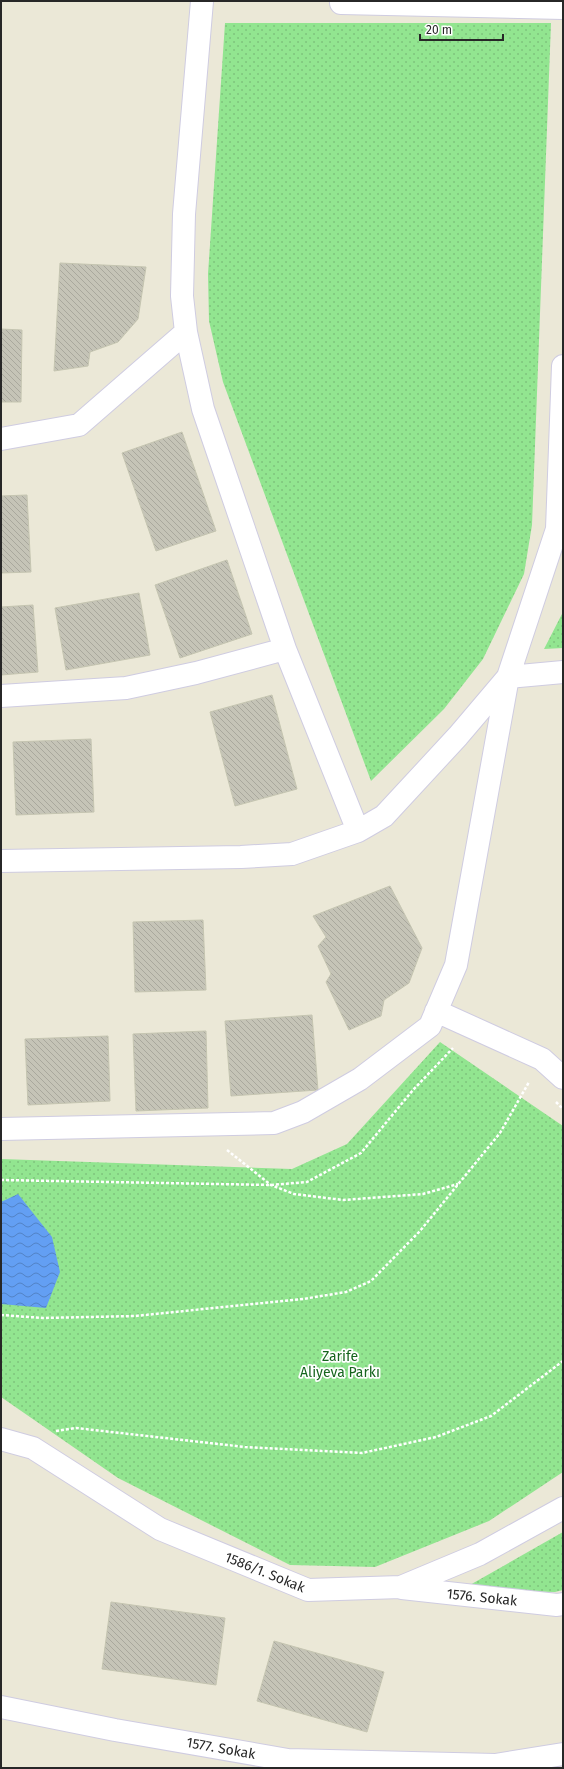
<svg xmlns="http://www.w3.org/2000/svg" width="564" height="1769" font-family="'Fira Sans',sans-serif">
  <defs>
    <pattern id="green-dots" width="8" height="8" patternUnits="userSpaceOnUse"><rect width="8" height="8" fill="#92e590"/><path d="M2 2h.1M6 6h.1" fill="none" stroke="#7ec47c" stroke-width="1.8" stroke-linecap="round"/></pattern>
    <pattern id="water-waves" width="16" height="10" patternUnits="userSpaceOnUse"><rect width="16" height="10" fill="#639ff3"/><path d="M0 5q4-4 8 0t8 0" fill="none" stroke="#5282c5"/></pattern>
    <pattern id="building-back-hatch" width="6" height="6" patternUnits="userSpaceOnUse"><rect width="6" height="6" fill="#c5c4b7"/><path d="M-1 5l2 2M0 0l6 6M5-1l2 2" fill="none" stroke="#a9a89d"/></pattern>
  </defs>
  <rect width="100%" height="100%" fill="#ebe8d7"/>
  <path fill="url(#green-dots)" d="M 225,23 L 551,23 L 532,525 L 524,574 L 483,659 L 444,709 L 371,781 L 223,382 L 209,321 L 208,274 Z
    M 563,612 L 563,648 L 544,649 Z
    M 440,1042 L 563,1126 L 563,1472 L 489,1521 L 375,1567 L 290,1565 L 118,1478 L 1,1397 L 1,1159 L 292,1169 L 347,1144 Z
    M 563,1532 L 563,1590 L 555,1592 L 461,1590 Z"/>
  <path fill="url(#water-waves)" d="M 18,1194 L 52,1237 L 60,1272 L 46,1308 L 1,1304 L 1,1202 Z"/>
  <path fill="url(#building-back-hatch)" stroke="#c5c5b1" d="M 60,263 L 146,267 L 138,319 L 118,342 L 90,352 L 88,366 L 54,371 Z
    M 1,329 L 22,330 L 21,402 L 1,402 Z
    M 182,432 L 216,531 L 156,551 L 122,453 Z
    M 27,495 L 31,572 L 1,573 L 1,496 Z
    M 227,560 L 252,634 L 180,658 L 155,585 Z
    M 139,593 L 150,655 L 66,670 L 55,608 Z
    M 33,605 L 38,672 L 1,675 L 1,607 Z
    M 272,695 L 297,789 L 235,806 L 210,712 Z
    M 91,739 L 94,812 L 16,815 L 13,742 Z
    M 390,886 L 422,948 L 409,983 L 384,1000 L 381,1016 L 349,1030 L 326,982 L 331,974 L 318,946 L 326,937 L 313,916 Z
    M 203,920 L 206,990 L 135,992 L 133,922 Z
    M 312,1015 L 318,1090 L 231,1096 L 225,1021 Z
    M 206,1031 L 208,1108 L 136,1111 L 133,1034 Z
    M 108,1036 L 110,1101 L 28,1105 L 25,1039 Z
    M 111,1602 L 225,1618 L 216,1685 L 102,1669 Z
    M 274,1641 L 384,1672 L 367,1732 L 257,1701 Z"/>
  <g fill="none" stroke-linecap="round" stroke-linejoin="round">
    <defs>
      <path id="minor" d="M 202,1 L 184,214 L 182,296 L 186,332 L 203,409 L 285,649 L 358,831
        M 341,1 L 341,3 L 563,8
        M 1,439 L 79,425 L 186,332
        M 1,696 L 126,688 L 196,673 L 285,649
        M 1,861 L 241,857 L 292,854 L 358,831 L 384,816 L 458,736 L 508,677 L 563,672
        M 436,1011 L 542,1059 L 563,1078
        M 1,1129 L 274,1123 L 303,1112 L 360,1079 L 430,1026 L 456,965 L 508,677 L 557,529 L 563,366
        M 1,1439 L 33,1448 L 160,1529 L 308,1590 L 401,1587 L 480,1554 L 563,1508
        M 402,1588 L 557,1605 L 563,1604
        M 1,1707 L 115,1730 L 288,1760 L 495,1765 L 563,1754"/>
    </defs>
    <use href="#minor" stroke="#cfcce1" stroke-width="24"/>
    <path stroke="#fff" stroke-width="2.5" stroke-dasharray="3 2" stroke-linecap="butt" d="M 556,1102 L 563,1109
      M 227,1150 L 271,1185 L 294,1194 L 343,1200 L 423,1194 L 458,1184
      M 1,1180 L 271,1185 L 307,1182 L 361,1153 L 413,1090 L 453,1048
      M 1,1315 L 43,1318 L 135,1316 L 303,1299 L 346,1292 L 371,1281 L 420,1231 L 500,1133 L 529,1082
      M 56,1431 L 76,1428 L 245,1447 L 362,1453 L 436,1437 L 491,1416 L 563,1361"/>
    <use href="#minor" stroke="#fff" stroke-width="22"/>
  </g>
  <g text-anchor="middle" stroke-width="3.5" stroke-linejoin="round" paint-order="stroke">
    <g font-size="14" fill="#16651e" stroke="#fff">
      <text x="340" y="1361">Zarife<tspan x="340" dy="16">Aliyeva Parkı</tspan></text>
    </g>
    <g font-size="14" fill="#272727" stroke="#fff">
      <text transform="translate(265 1572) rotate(22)" y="5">1586/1. Sokak</text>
      <text transform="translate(482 1597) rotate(6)" y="5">1576. Sokak</text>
      <text transform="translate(221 1748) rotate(10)" y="5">1577. Sokak</text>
    </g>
  </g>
  <rect width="564" height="1769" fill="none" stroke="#272727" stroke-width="4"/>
  <path d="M420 34v6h83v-6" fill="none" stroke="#272727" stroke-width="2"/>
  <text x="426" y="34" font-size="12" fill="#272727" stroke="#ffffff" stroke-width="3" paint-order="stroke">20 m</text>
</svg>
